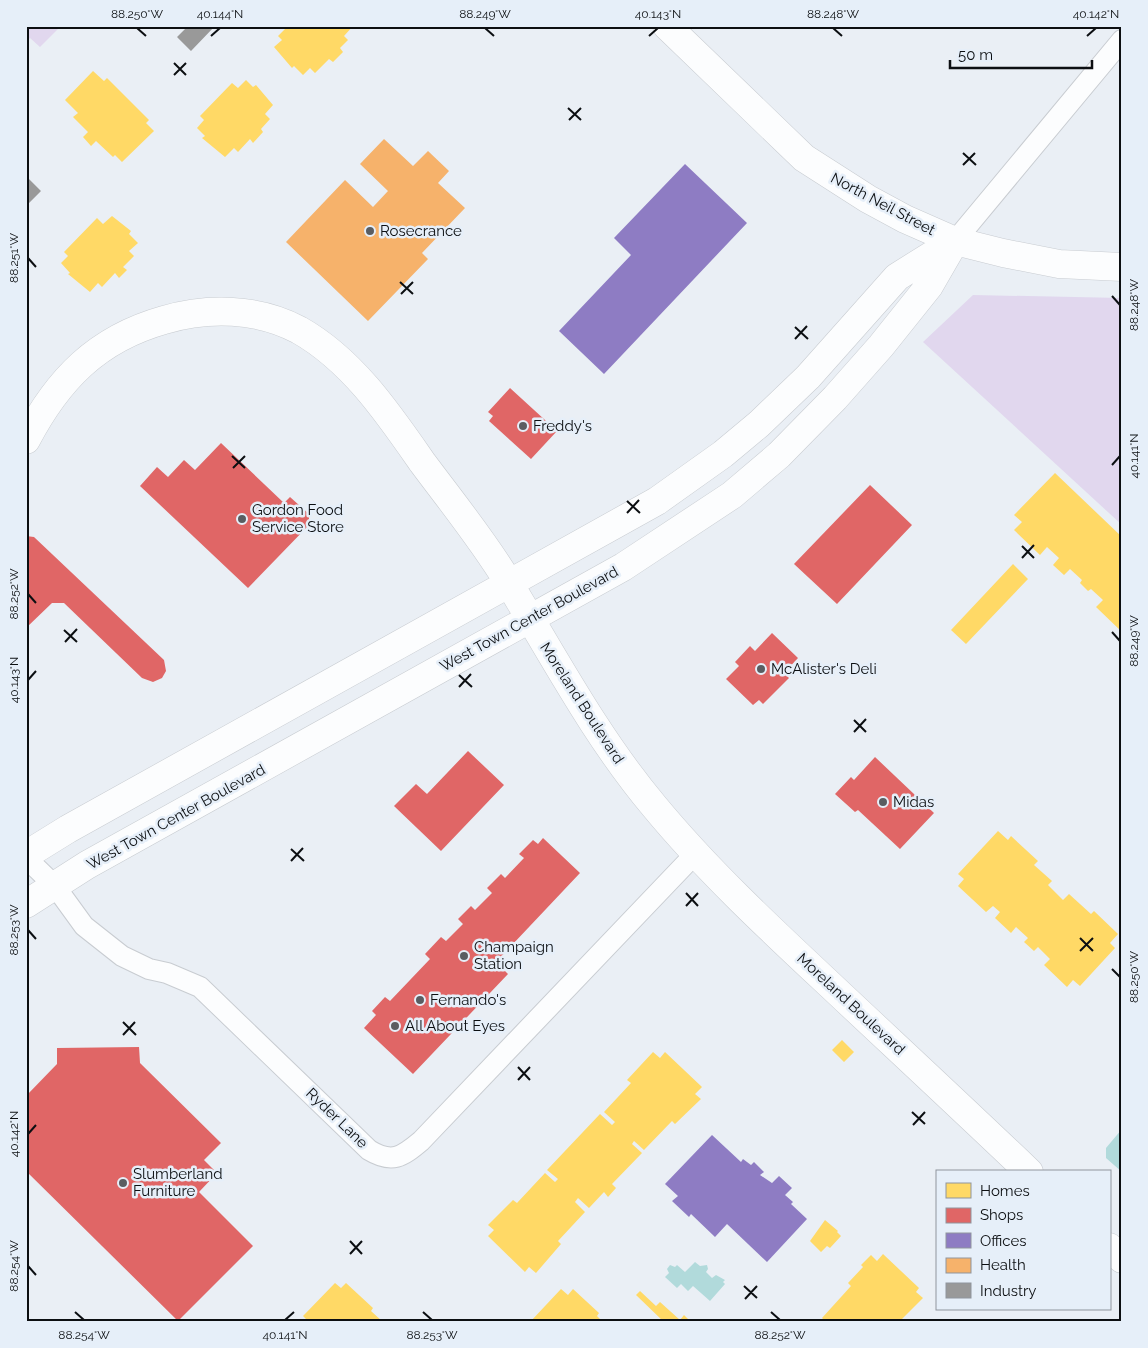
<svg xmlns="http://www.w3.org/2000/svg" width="1148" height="1348" font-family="Raleway,sans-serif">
  <rect width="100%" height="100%" fill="#eaeff5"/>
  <path fill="#e1d7ee" d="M 26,26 L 61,26 L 40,47 L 30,38 L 26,42 Z
    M 973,295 L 1122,298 L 1122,525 L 923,342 Z"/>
  <path fill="#b1dadb" d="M 1122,1129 L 1122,1172 L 1106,1158 L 1106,1148 Z
    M 695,1262 L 700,1266 L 707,1265 L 708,1269 L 706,1272 L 712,1278 L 716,1275 L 725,1280 L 723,1282 L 725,1284 L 710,1301 L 693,1286 L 688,1291 L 681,1284 L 677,1288 L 665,1277 L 669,1273 L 667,1269 L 670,1265 L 675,1267 L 677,1265 L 685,1272 Z"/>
  <path fill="#ffd966" d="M 288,26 L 353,26 L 344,36 L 348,40 L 340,48 L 343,52 L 333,62 L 329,59 L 315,73 L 310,68 L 303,75 L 294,66 L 292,68 L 274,47 L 282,40 L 278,36 Z
    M 93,71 L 104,81 L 107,78 L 149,120 L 146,123 L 154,131 L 122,162 L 115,155 L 113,157 L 96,141 L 91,146 L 83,137 L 88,132 L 73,117 L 78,113 L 65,100 Z
    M 246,80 L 253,87 L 256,85 L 273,105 L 265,114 L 270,119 L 261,129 L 263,132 L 253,143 L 250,139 L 238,152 L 234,148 L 225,157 L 202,138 L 205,136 L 197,128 L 204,120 L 200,116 L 232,83 L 238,88 Z
    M 112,216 L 131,231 L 129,234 L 138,243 L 129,251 L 134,256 L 123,267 L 127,270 L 119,278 L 115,273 L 102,287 L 98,283 L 90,292 L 68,274 L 70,273 L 61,263 L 68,256 L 64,252 L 97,218 L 103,224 Z
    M 1055,473 L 1122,537 L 1122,632 L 1096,607 L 1103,600 L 1091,589 L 1088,591 L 1080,583 L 1082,580 L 1070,569 L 1064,575 L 1053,565 L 1059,558 L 1047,547 L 1040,555 L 1014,530 L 1022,522 L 1014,515 Z
    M 1013,564 L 1028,579 L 966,644 L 951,630 Z
    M 998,831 L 1008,840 L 1011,836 L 1038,861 L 1034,865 L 1052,881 L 1048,885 L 1063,900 L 1069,894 L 1091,914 L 1094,911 L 1118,934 L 1110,943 L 1115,948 L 1080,986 L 1073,980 L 1067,987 L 1044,965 L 1050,959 L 1038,947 L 1034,951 L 1024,942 L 1028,938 L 1016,927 L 1011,933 L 995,918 L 1000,912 L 993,906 L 986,912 L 958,886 L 964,879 L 958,874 Z
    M 842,1040 L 854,1052 L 844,1062 L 832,1050 Z
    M 653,1052 L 660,1058 L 665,1052 L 702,1087 L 695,1094 L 701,1099 L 675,1124 L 672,1121 L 644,1150 L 634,1141 L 632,1144 L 642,1153 L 612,1184 L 616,1188 L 608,1197 L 604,1192 L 589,1208 L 578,1198 L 575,1202 L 585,1212 L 558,1241 L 561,1244 L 536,1273 L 529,1267 L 525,1272 L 488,1236 L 494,1230 L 488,1225 L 513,1200 L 517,1203 L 545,1173 L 555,1182 L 558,1179 L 547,1170 L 600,1114 L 612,1125 L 615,1122 L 604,1112 L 631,1083 L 627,1080 Z
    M 825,1220 L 838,1231 L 837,1232 L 841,1236 L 830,1248 L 827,1246 L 821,1252 L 810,1241 Z
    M 883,1254 L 919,1288 L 916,1292 L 923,1298 L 899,1322 L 826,1322 L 822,1318 L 851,1286 L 848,1283 L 863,1267 L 861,1265 L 871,1255 L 877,1261 Z
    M 335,1283 L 341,1288 L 346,1283 L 373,1308 L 371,1311 L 383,1322 L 309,1322 L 303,1316 Z
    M 561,1289 L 568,1295 L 573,1289 L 599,1313 L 597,1316 L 603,1322 L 530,1322 Z
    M 640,1291 L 656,1306 L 660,1302 L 680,1320 L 684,1315 L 688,1319 L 686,1322 L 664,1322 L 636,1295 Z"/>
  <path fill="#e06666" d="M 510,388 L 557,431 L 531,459 L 489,421 L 493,416 L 488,412 Z
    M 221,443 L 284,503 L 290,497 L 309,514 L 309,525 L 248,588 L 140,486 L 157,467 L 168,477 L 184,460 L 195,470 Z
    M 870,485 L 912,525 L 837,604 L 794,564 Z
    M 26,536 L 34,537 L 164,660 L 166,671 L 162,678 L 153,682 L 142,678 L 64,603 L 52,603 L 26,628 Z
    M 772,633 L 798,658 L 784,673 L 789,678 L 763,704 L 759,700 L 753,705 L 726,679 L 739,666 L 735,662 L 750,646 L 755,651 Z
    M 468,751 L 504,785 L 441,851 L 394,806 L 416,784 L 427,794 Z
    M 875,757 L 934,813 L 900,849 L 858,810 L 855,812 L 835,794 L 851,777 L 854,780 Z
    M 543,838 L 580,873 L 496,962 L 508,974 L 413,1074 L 364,1028 L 376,1015 L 372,1011 L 385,997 L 390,1001 L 430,959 L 425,954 L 441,937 L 446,941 L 463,924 L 458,919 L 471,906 L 475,910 L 492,893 L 487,888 L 501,874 L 505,878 L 524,858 L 519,854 L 533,840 L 538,844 Z
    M 139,1047 L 140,1063 L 221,1143 L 204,1160 L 217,1173 L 199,1192 L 253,1246 L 178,1321 L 26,1171 L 26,1096 L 57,1064 L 57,1048 Z"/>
  <path fill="#8e7cc3" d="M 685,164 L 747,223 L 604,374 L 559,331 L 631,255 L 614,238 Z
    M 712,1135 L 741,1162 L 743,1159 L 751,1165 L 754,1162 L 764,1172 L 760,1175 L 772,1183 L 779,1176 L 792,1188 L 785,1195 L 793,1202 L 791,1204 L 807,1219 L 767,1262 L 727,1224 L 715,1237 L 691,1214 L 689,1217 L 672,1201 L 678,1196 L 665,1184 Z"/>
  <path fill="#f6b26b" d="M 384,139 L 413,166 L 428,151 L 449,171 L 438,183 L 465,208 L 422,253 L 428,259 L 368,321 L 286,242 L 345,180 L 373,207 L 388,191 L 360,164 Z"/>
  <path fill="#999" d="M 188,26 L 215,26 L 191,51 L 177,37 Z
    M 26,176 L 41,191 L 26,206 Z"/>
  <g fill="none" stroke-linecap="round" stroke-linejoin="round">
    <defs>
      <path id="street" d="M 955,241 L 1122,40
        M 26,858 L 55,886 L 84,926 L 122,956 L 149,969 L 167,973 L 200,987 L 369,1150 C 392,1164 402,1157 421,1141 L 695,854"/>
      <path id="secondary" d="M 667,26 L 804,158 L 868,199 L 905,219 L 955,241 L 1003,253 L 1059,264 L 1122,267
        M 26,440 C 58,379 97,339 164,320 C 208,307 258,308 299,330 C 352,360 388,413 422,462 C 451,501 482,539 507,580 C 554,657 596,737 654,806 C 706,869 767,926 827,982 C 894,1045 962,1108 1029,1172
        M 26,855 L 68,829 L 657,501 L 723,454 L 759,424 L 808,377 L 897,277 L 953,242
        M 26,904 L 87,865 L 623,567 L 732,495 L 779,455 L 835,398 L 881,346 L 929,286 L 955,241
        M 1109,1247 L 1122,1259"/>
    </defs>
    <use href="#street" stroke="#c8ccd1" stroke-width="22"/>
    <use href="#secondary" stroke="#c8ccd1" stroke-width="29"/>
    <use href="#street" stroke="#fcfdfe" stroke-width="20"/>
    <use href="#secondary" stroke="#fcfdfe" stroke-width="28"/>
  </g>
  <path fill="none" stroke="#0c0f12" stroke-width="2" d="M 137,28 L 146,36M 485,28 L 494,36M 833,28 L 842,36M 211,36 L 220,28M 649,36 L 658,28M 1087,36 L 1096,28M 174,63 L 186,75M 174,75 L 186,63M 568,108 L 581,120M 569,120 L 581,108M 963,153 L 976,165M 963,165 L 975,153M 28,258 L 36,267M 400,282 L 413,294M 401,294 L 413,282M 1112,296 L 1120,305M 795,327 L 808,339M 795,339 L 807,326M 232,456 L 245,468M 1112,465 L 1120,456M 233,468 L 245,456M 627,501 L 640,513M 627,513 L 639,500M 1022,546 L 1034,558M 1022,558 L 1034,545M 28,594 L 36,603M 64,630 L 77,642M 1112,632 L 1120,641M 65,642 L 77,629M 459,675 L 472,687M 28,680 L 36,671M 459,687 L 471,674M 854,720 L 866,732M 854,732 L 866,719M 291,849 L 304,861M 291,861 L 303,848M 686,893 L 698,906M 686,906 L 698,893M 28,930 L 36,939M 1080,938 L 1093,951M 1080,951 L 1093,938M 1112,969 L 1120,977M 123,1022 L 136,1035M 123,1035 L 135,1022M 518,1067 L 530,1080M 518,1080 L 530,1067M 912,1112 L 925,1124M 913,1125 L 925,1112M 28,1134 L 36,1125M 350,1241 L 362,1254M 350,1254 L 362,1241M 28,1266 L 36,1275M 744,1286 L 757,1298M 745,1299 L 757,1286M 75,1312 L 84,1320M 423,1312 L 432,1320M 771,1312 L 780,1320M 285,1320 L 294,1312"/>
  <g fill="#5a5d61" stroke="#e6eff9" stroke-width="2">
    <circle cx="370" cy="231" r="5"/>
    <circle cx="523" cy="426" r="5"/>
    <circle cx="242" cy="519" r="5"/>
    <circle cx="761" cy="669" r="5"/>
    <circle cx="883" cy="802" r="5"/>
    <circle cx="464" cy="956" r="5"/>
    <circle cx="420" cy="1000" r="5"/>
    <circle cx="395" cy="1026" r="5"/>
    <circle cx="123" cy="1183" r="5"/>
  </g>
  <g text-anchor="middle" stroke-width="5" stroke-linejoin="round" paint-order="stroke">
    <g font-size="15" fill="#0c0f12" stroke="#e6eff9">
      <text transform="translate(883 204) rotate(28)" y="5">North Neil Street</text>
      <text transform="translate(529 619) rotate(-29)" y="5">West Town Center Boulevard</text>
      <text transform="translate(582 703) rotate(57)" y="5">Moreland Boulevard</text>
      <text transform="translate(176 817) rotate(-29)" y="5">West Town Center Boulevard</text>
      <text transform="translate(851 1004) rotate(43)" y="5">Moreland Boulevard</text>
      <text transform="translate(337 1118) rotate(44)" y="5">Ryder Lane</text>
    </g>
    <g font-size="15" fill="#0c0f12" stroke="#e6eff9" text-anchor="start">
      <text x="380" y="236">Rosecrance</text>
      <text x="533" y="431">Freddy's</text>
      <text x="252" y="515">Gordon Food<tspan x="252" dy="17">Service Store</tspan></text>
      <text x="771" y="674">McAlister's Deli</text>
      <text x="893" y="807">Midas</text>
      <text x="474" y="952">Champaign<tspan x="474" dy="17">Station</tspan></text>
      <text x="430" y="1005">Fernando's</text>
      <text x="405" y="1031">All About Eyes</text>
      <text x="133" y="1179">Slumberland<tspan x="133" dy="17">Furniture</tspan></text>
    </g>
  </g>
  <rect width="1148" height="1348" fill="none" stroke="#e6eff9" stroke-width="55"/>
  <rect x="936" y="1170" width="175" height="140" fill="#e6eff9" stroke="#8f959d"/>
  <rect x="946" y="1183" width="25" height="15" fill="#ffd966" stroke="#8f959d"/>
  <text x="980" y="1196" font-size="15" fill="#0c0f12">Homes</text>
  <rect x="946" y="1208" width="25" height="15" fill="#e06666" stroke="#8f959d"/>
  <text x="980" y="1220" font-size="15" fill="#0c0f12">Shops</text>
  <rect x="946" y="1233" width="25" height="15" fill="#8e7cc3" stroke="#8f959d"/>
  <text x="980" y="1246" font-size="15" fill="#0c0f12">Offices</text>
  <rect x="946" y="1258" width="25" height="15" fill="#f6b26b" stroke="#8f959d"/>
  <text x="980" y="1270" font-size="15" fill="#0c0f12">Health</text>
  <rect x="946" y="1283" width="25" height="15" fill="#999999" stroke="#8f959d"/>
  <text x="980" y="1296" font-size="15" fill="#0c0f12">Industry</text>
  <path d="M950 60v8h142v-8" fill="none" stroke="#0c0f12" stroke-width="2.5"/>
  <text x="958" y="60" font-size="15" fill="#0c0f12" stroke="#e6eff9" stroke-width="4" paint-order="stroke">50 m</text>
  <rect x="28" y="28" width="1092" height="1292" fill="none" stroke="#0c0f12" stroke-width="2"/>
  <g font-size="12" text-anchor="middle" fill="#0c0f12">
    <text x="137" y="18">88.250°W</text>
    <text x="220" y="18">40.144°N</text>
    <text x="485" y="18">88.249°W</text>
    <text x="658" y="18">40.143°N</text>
    <text x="833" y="18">88.248°W</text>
    <text x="1096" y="18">40.142°N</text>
    <text transform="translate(14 258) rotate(-90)" y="4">88.251°W</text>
    <text transform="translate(1134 305) rotate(-90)" y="4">88.248°W</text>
    <text transform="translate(1134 456) rotate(-90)" y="4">40.141°N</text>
    <text transform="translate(14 594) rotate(-90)" y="4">88.252°W</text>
    <text transform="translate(1134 641) rotate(-90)" y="4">88.249°W</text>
    <text transform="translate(14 680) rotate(-90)" y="4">40.143°N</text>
    <text transform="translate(14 930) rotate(-90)" y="4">88.253°W</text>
    <text transform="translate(1134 977) rotate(-90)" y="4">88.250°W</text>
    <text transform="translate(14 1134) rotate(-90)" y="4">40.142°N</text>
    <text transform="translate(14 1266) rotate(-90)" y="4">88.254°W</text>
    <text x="84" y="1339">88.254°W</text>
    <text x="285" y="1339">40.141°N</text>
    <text x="432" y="1339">88.253°W</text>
    <text x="780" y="1339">88.252°W</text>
  </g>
</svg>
